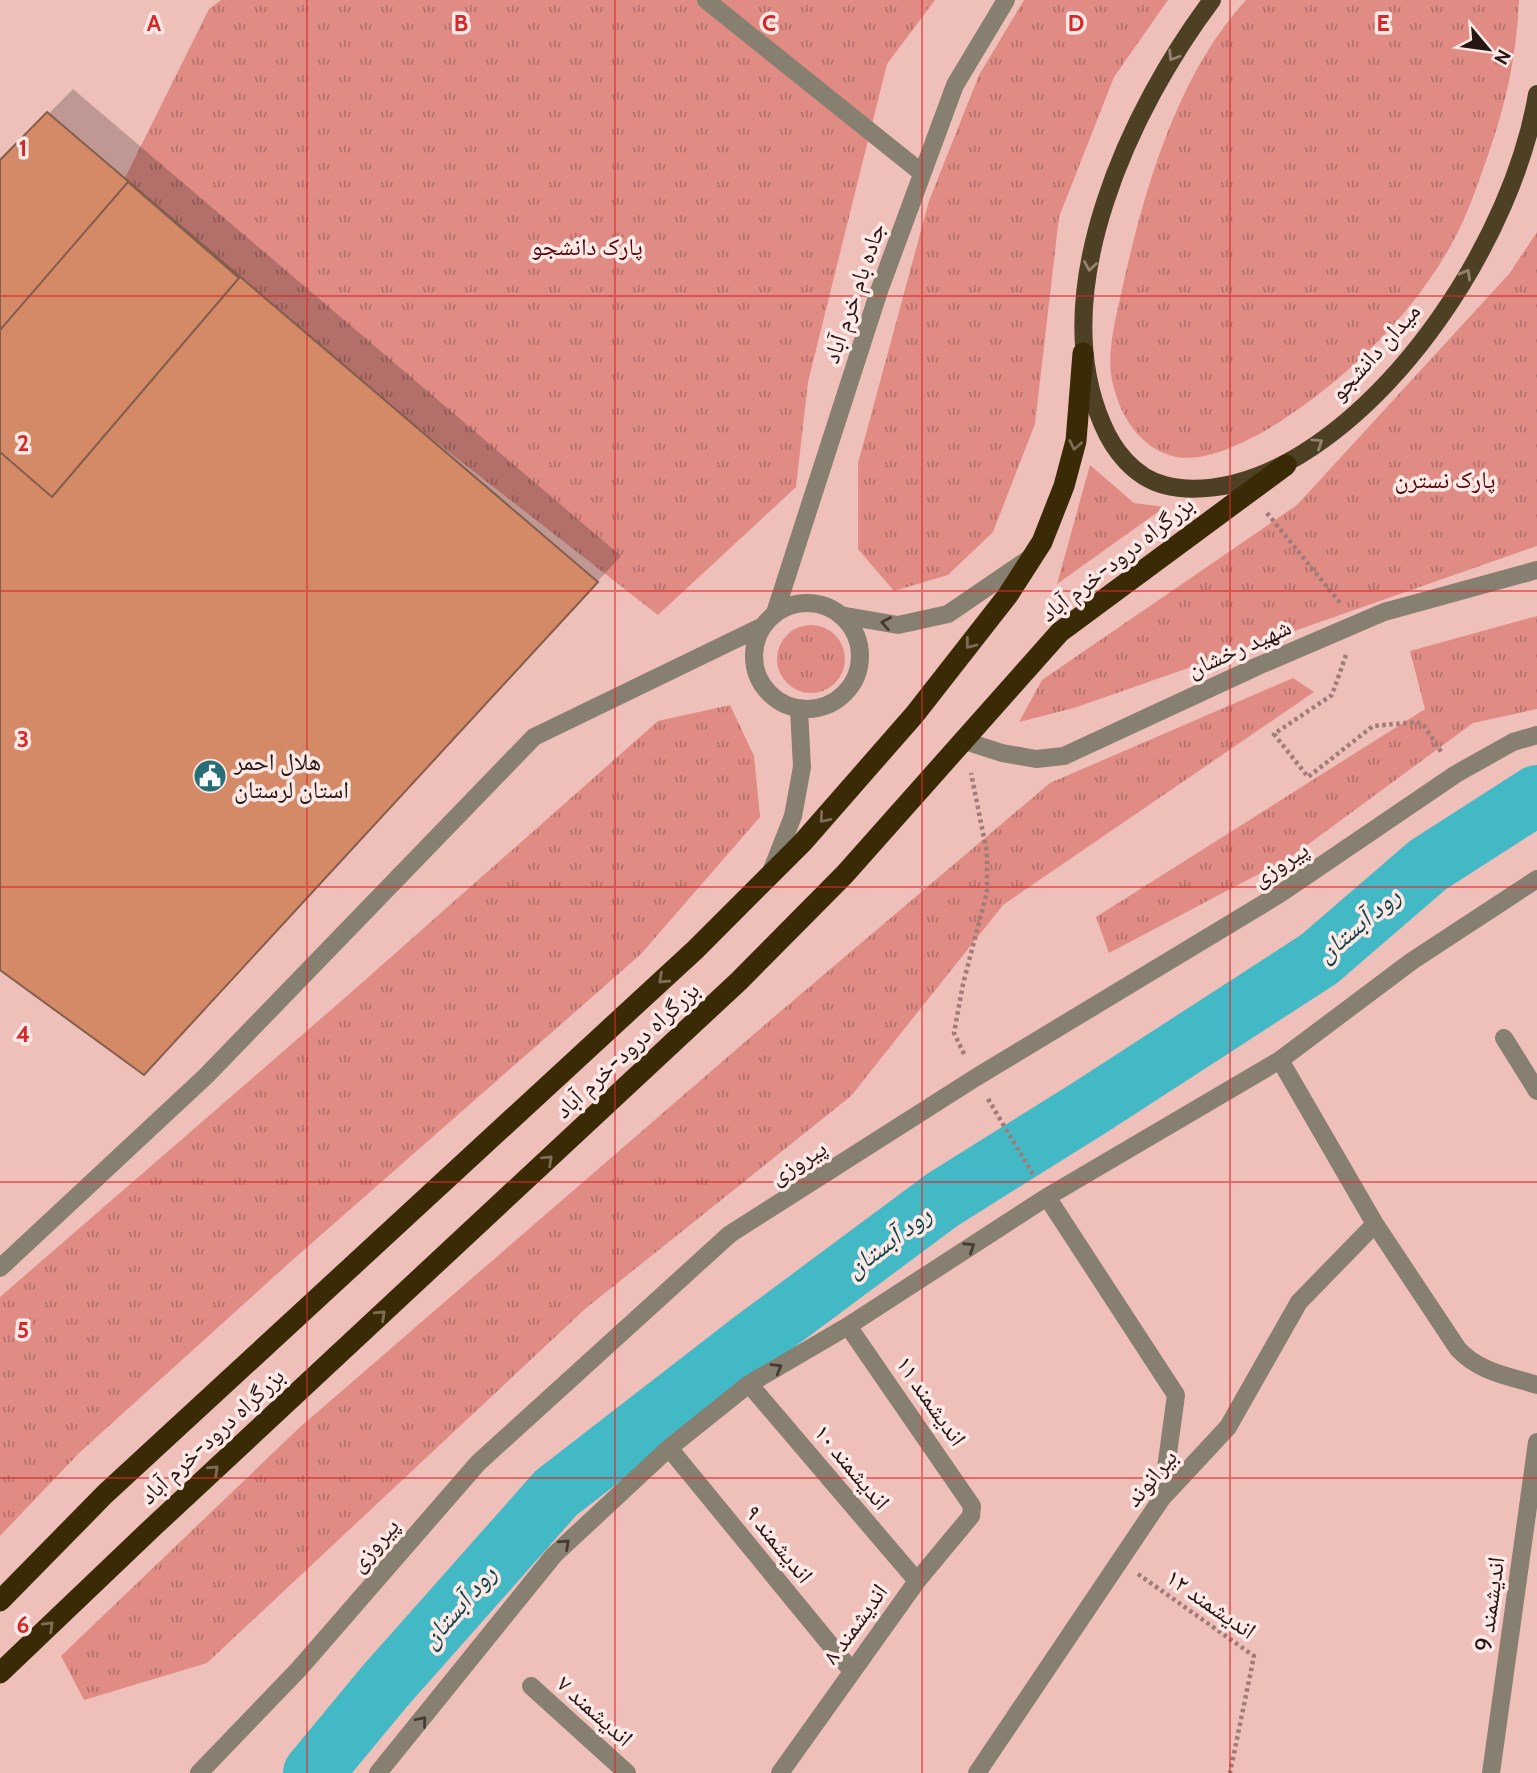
<svg xmlns="http://www.w3.org/2000/svg" width="1537" height="1773" font-family="Cabin,'Noto Naskh Arabic',sans-serif">
  <defs>
    <pattern id="grass-tufts" width="24" height="20" patternUnits="userSpaceOnUse" patternTransform="scale(1.75)"><rect width="24" height="20" fill="#e08c85"/><path d="M3 7l-1-3M5 7V3M7 7l1-3M15 17l-1-3M17 17v-4M19 17l1-3" fill="none" stroke="#b5716c"/></pattern>
  </defs>
  <rect width="100%" height="100%" fill="#efbfba"/>
  <path fill="url(#grass-tufts)" d="M 221,0 L 935,0 L 887,64 L 808,382 L 796,487 L 658,615 L 117,194 L 209,9 Z
    M 1024,0 L 1168,0 L 1114,77 L 1059,217 L 1035,424 L 993,532 L 948,575 L 894,591 L 858,549 L 858,463 L 929,201 L 979,75 Z
    M 1246,0 L 1519,0 C 1517,54 1506,104 1488,155 C 1477,186 1467,217 1451,245 C 1411,317 1347,378 1278,423 C 1252,439 1204,465 1172,456 C 1138,446 1119,414 1112,380 C 1106,350 1117,314 1123,285 C 1145,188 1177,75 1246,0 Z
    M 1537,232 L 1537,546 L 1074,708 L 1019,722 L 1042,680 L 1297,505 L 1509,274 Z
    M 1090,465 L 1134,503 L 1165,507 L 1057,584 Z
    M 1537,616 L 1537,709 L 1473,723 L 1291,857 L 1109,953 L 1096,917 L 1425,709 L 1410,651 Z
    M777 659a34 34 0 1 1 68 0a34 34 0 1 1-68 0Z
    M 1293,678 L 1314,692 L 1003,905 L 851,1096 L 585,1309 L 207,1663 L 84,1700 L 61,1656 L 299,1428 L 768,1022 L 1050,783 Z
    M 730,705 L 754,756 L 760,817 L 641,954 L 288,1264 L 79,1453 L 0,1536 L 0,1297 L 347,996 L 658,721 Z"/>
  <path fill="#0003" d="M 73,89 L 621,556 L 144,1073 L 0,968 L 0,163 Z"/>
  <g fill="none" stroke-linecap="round" stroke-linejoin="round">
    <path stroke="#44b9c6" stroke-width="60" d="M 313,1773 L 385,1686 L 556,1493 L 751,1342 L 942,1200 L 1089,1108 L 1319,959 L 1428,865 L 1537,795"/>
  </g>
  <path fill="#d58a67" stroke="#845e4d" stroke-width="2" d="M 47,112 L 598,582 L 144,1075 L 0,970 L 0,160 Z
    M 128,182 L 239,278 L 52,497 L 0,452 L 0,330 Z"/>
  <g fill="none" stroke-linecap="round" stroke-linejoin="round">
    <path stroke="#a07c79" stroke-width="4.5" stroke-dasharray="3.5 3.5" stroke-linecap="butt" d="M 1267,513 L 1341,604
      M 1346,655 L 1332,695 L 1274,734 L 1308,777 L 1373,726 L 1417,722 L 1424,726 L 1442,753
      M 964,1054 L 954,1033 L 963,984 L 987,892 L 987,853 L 971,773
      M 988,1099 L 1034,1176
      M 1138,1574 L 1254,1656 L 1230,1773"/>
    <path stroke="#877f6f" stroke-width="18" d="M 706,0 L 922,173
      M754 656a53 53 0 1 1 106 0a53 53 0 1 1-106 0Z
      M 775,613 L 879,291 L 955,85 L 1006,0
      M 840,615 L 898,625 L 948,614 L 1030,558
      M 965,741 L 1002,753 L 1036,759 L 1064,756 L 1258,666 L 1384,612 L 1537,570
      M 771,872 L 793,816 L 802,767 L 799,709
      M 1504,1038 L 1537,1091
      M 1280,1060 L 1375,1224 L 1458,1349 C 1479,1372 1509,1376 1537,1385
      M 1047,1197 L 1176,1395 L 1162,1498
      M 0,1268 L 206,1076 L 534,737 L 763,626
      M 749,1384 L 917,1581
      M 669,1448 L 851,1670
      M 531,1686 L 627,1773
      M 199,1773 L 299,1669 L 478,1463 L 730,1234 L 975,1078 L 1278,895 L 1456,774 L 1513,742 L 1537,735
      M 378,1773 L 554,1555 L 669,1448 L 749,1384 L 848,1326 L 1047,1197 L 1280,1060 L 1412,961 L 1537,879
      M 780,1773 L 917,1581 L 971,1516 L 972,1506 L 848,1326
      M 977,1773 L 1162,1498 L 1228,1427 L 1299,1302 L 1375,1224
      M 1491,1773 L 1537,1442"/>
    <path stroke="#4e4024" stroke-width="18" d="M 1212,0 C 1131,108 1045,289 1102,423 C 1113,450 1134,477 1164,485 C 1194,493 1230,487 1258,476 C 1394,422 1514,235 1537,94"/>
    <path stroke="#3a2b06" stroke-width="21" d="M 0,1601 L 105,1494 L 695,950 L 803,842 L 915,714 L 1008,595 L 1042,542 L 1064,486 L 1076,441 L 1083,353
      M 0,1673 L 153,1527 L 739,981 L 845,874 L 1060,632 L 1286,465"/>
  </g>
  <defs><path id="oneway-chevron" d="M-2-3.5L2.5 0L-2 3.5" fill="none" stroke-width="1.6" stroke-linecap="round" stroke-linejoin="round" transform="scale(1.75)"/></defs>
  <g stroke="#948371">
    <use href="#oneway-chevron" transform="translate(1173 56) rotate(122)"/>
    <use href="#oneway-chevron" transform="translate(1090 266) rotate(99)"/>
    <use href="#oneway-chevron" transform="translate(1466 274) rotate(-61)"/>
    <use href="#oneway-chevron" transform="translate(1318 443) rotate(-34)"/>
  </g>
  <g stroke="#7e6d54">
    <use href="#oneway-chevron" transform="translate(1075 445) rotate(101)"/>
    <use href="#oneway-chevron" transform="translate(970 644) rotate(128)"/>
    <use href="#oneway-chevron" transform="translate(824 818) rotate(131)"/>
    <use href="#oneway-chevron" transform="translate(663 979) rotate(137)"/>
    <use href="#oneway-chevron" transform="translate(548 1160) rotate(-43)"/>
    <use href="#oneway-chevron" transform="translate(381 1315) rotate(-43)"/>
    <use href="#oneway-chevron" transform="translate(214 1470) rotate(-43)"/>
    <use href="#oneway-chevron" transform="translate(49 1626) rotate(-44)"/>
  </g>
  <g stroke="#473a33">
    <use href="#oneway-chevron" transform="translate(886 623) rotate(-170)"/>
    <use href="#oneway-chevron" transform="translate(970 1247) rotate(-33)"/>
    <use href="#oneway-chevron" transform="translate(777 1368) rotate(-31)"/>
    <use href="#oneway-chevron" transform="translate(565 1544) rotate(-43)"/>
    <use href="#oneway-chevron" transform="translate(422 1721) rotate(-50)"/>
  </g>
  <path fill="none" stroke="#d62828" stroke-width="2" stroke-opacity="0.55" d="M 307,0 L 307,1773M 615,0 L 615,1773M 922,0 L 922,1773M 1230,0 L 1230,1773M 0,296 L 1537,296M 0,591 L 1537,591M 0,887 L 1537,887M 0,1182 L 1537,1182M 0,1478 L 1537,1478"/>
  <defs>
    <symbol id="civic-disc" viewBox="-11 -11 22 22"><circle r="9.5" fill="#266f77" stroke="#fce8e5"/><path d="M-.6-6.5H3V-4.5H.6V-3L4-1V1h2V6H-6V1h2V-1L-.6-3ZM-1.2 2.5V6h2.4V2.5Z" fill="#fff"/></symbol>
  </defs>
  <g fill-rule="evenodd">
    <use href="#civic-disc" x="191" y="757" width="38" height="38"/>
  </g>
  <g text-anchor="middle" stroke-width="7" stroke-linejoin="round" paint-order="stroke">
    <g font-size="24" fill="#54080c" stroke="#fce8e5">
      <text x="587" y="255">پارک دانشجو</text>
      <text x="1445" y="488">پارک نسترن</text>
    </g>
    <g font-size="24" fill="#251513" stroke="#fce8e5">
      <text transform="translate(854 293) rotate(-71)" y="8">جاده بام خرم آباد</text>
      <text transform="translate(1375 352) rotate(-48)" y="8">میدان دانشجو</text>
      <text transform="translate(1117 559) rotate(-38)" y="8">بزرگراه درود-خرم آباد</text>
      <text transform="translate(1239 648) rotate(-24)" y="8">شهید رخشان</text>
      <text transform="translate(1280 864) rotate(-33)" y="8">پیروزی</text>
      <text transform="translate(627 1050) rotate(-43)" y="8">بزرگراه درود-خرم آباد</text>
      <text transform="translate(798 1162) rotate(-32)" y="8">پیروزی</text>
      <text transform="translate(931 1401) rotate(55)" y="8">اندیشمند ۱۱</text>
      <text transform="translate(212 1436) rotate(-43)" y="8">بزرگراه درود-خرم آباد</text>
      <text transform="translate(852 1467) rotate(50)" y="8">اندیشمند ۱۰</text>
      <text transform="translate(1151 1478) rotate(-50)" y="8">بیرانوند</text>
      <text transform="translate(779 1544) rotate(51)" y="8">اندیشمند ۹</text>
      <text transform="translate(374 1545) rotate(-49)" y="8">پیروزی</text>
      <text transform="translate(1211 1604) rotate(35)" y="8">اندیشمند ۱۲</text>
      <text transform="translate(1490 1604) rotate(-82)" y="8">اندیشمند 9</text>
      <text transform="translate(855 1624) rotate(-54)" y="8">اندیشمند ۸</text>
      <text transform="translate(595 1711) rotate(42)" y="8">اندیشمند ۷</text>
    </g>
    <g font-size="24" fill="#251513" stroke="#fce8e5" text-anchor="start">
      <text x="234" y="770">هلال احمر<tspan x="234" dy="28">استان لرستان</tspan></text>
    </g>
    <g font-size="26" font-style="italic" fill="#0f4449" stroke="#fce8e5">
      <text transform="translate(1358 924) rotate(-40)" y="9">رود آبستان</text>
      <text transform="translate(888 1241) rotate(-37)" y="9">رود آبستان</text>
      <text transform="translate(458 1606) rotate(-49)" y="9">رود آبستان</text>
    </g>
  </g>
  <g font-size="23" text-anchor="middle" font-weight="bold" fill="#d62828" stroke="#fce8e5" stroke-width="7" stroke-linejoin="round" paint-order="stroke">
    <text x="154" y="31">A</text>
    <text x="461" y="31">B</text>
    <text x="769" y="31">C</text>
    <text x="1076" y="31">D</text>
    <text x="1383" y="31">E</text>
    <text x="23" y="156">1</text>
    <text x="23" y="451">2</text>
    <text x="23" y="747">3</text>
    <text x="23" y="1042">4</text>
    <text x="23" y="1338">5</text>
    <text x="23" y="1633">6</text>
  </g>
  <g transform="translate(1488 49) rotate(119)" stroke="#fce8e5" stroke-width="5" paint-order="stroke">
  <path d="M0-5L12 26L0 18L-12 26Z" fill="#251513"/>
  <text y="-10" font-size="19" font-weight="bold" text-anchor="middle" fill="#251513">N</text>
  </g>
</svg>
